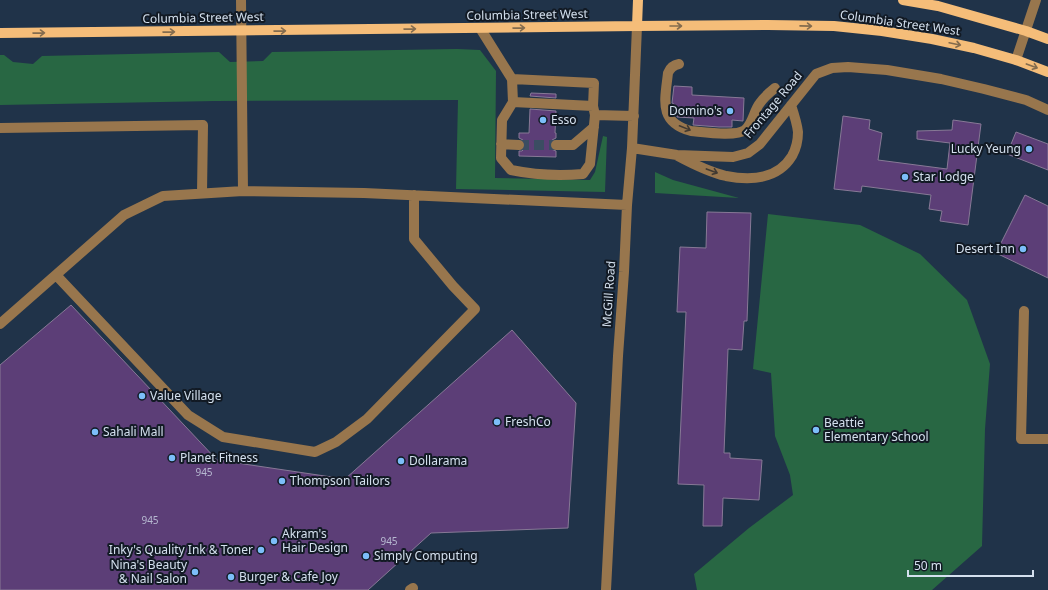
<svg xmlns="http://www.w3.org/2000/svg" width="1048" height="590" font-family="'Noto Sans',sans-serif">
  <rect width="100%" height="100%" fill="#203349"/>
  <path fill="#286743" d="M 457,49 L 480,50 L 496,71 L 495,178 L 590,180 L 595,172 L 603,136 L 607,137 L 605,192 L 456,189 L 458,100 L 215,101 L 0,105 L 0,55 L 4,55 L 13,62 L 33,64 L 42,56 L 219,52 L 230,62 L 263,61 L 272,52 Z
    M 655,172 L 673,180 L 739,198 L 655,193 Z
    M 768,214 L 860,225 L 920,254 L 967,300 L 990,364 L 985,429 L 982,546 L 932,590 L 697,590 L 694,574 L 749,528 L 793,495 L 790,475 L 775,436 L 771,373 L 753,369 Z"/>
  <path fill="#5c3e77" stroke="#877996" d="M 674,86 L 692,87 L 692,95 L 744,98 L 743,121 L 732,120 L 732,127 L 719,127 L 693,125 L 694,118 L 677,117 L 678,111 L 674,111 L 674,104 L 672,103 Z
    M 531,93 L 556,94 L 556,98 L 530,96 Z
    M 530,109 L 556,111 L 555,133 L 556,133 L 556,138 L 552,140 L 550,145 L 551,149 L 556,151 L 556,157 L 519,156 L 519,151 L 522,151 L 524,149 L 525,145 L 523,140 L 519,138 L 519,133 L 529,133 Z
    M 843,116 L 870,120 L 869,129 L 882,133 L 878,160 L 947,169 L 950,143 L 917,139 L 917,131 L 952,130 L 953,120 L 981,124 L 968,225 L 940,221 L 942,211 L 929,209 L 931,195 L 862,186 L 861,192 L 834,189 Z
    M 1016,132 L 1048,144 L 1048,170 L 1007,154 Z
    M 1025,195 L 1048,206 L 1048,278 L 996,253 Z
    M 707,212 L 751,213 L 747,321 L 744,321 L 742,350 L 728,349 L 724,453 L 730,453 L 730,458 L 762,460 L 759,500 L 723,498 L 722,526 L 703,526 L 704,485 L 678,484 L 686,312 L 677,312 L 680,247 L 706,248 Z
    M 71,305 L 217,460 L 345,479 L 512,330 L 576,403 L 568,528 L 431,533 L 368,590 L 0,590 L 0,365 Z"/>
  <g fill="none" stroke-linecap="round" stroke-linejoin="round">
    <path stroke="#3b4d62" stroke-width="10" stroke-dasharray="10 5" stroke-linecap="butt" d="M 519,145 L 556,145"/>
    <path stroke="#98764d" stroke-width="10" d="M 241,0 L 243,191
      M 480,28 L 512,79 L 594,83 L 593,106 L 595,115 L 634,116
      M 1016,60 L 1036,0
      M 679,64 C 673,65 670,68 668,73 C 665,100 658,122 691,131 C 703,132 736,137 745,130 C 753,123 754,110 760,103 C 764,97 770,92 775,88
      M 512,79 L 513,102 L 593,106
      M 513,102 L 502,120 L 501,158 L 511,170 C 535,175 559,176 583,174 L 590,164 L 595,115
      M 0,128 L 203,125 L 202,193
      M 501,144 L 519,145
      M 556,145 L 573,145 L 594,127
      M 632,148 L 677,155 L 733,157 L 748,153 L 760,144 L 816,74 L 832,68 L 848,67 L 887,70 L 941,79 L 984,89 L 1026,100 L 1048,110
      M 678,156 C 693,164 709,172 726,176 C 751,181 778,179 792,156 C 796,149 798,140 798,132 C 797,123 794,114 791,105
      M 56,275 L 188,415 L 223,437 L 315,452 L 336,442 L 367,419 L 475,309 L 453,286 L 414,239 L 414,195
      M 1024,311 L 1021,439 L 1048,439
      M 0,324 L 124,215 L 163,196 L 243,191 L 364,193 L 627,205
      M 410,590 L 413,588
      M 606,590 L 618,356 L 624,272 L 627,205 L 632,148 L 637,26"/>
    <path stroke="#f5bd79" stroke-width="10" d="M 903,0 L 938,6 L 1026,31 L 1048,39
      M 637,26 L 638,0
      M 0,33 L 637,26 L 768,25 L 834,26 L 882,31 L 932,39 L 974,48 L 1016,60 L 1048,72"/>
  </g>
  <defs><path id="oneway-shaft" d="M-6 0H5M1.5-3L5.5 0L1.5 3" fill="none" stroke-width="1.6" stroke-linecap="round" stroke-linejoin="round"/></defs>
  <g stroke="#846c4e">
    <use href="#oneway-shaft" transform="translate(676 26)"/>
    <use href="#oneway-shaft" transform="translate(806 26) rotate(1)"/>
    <use href="#oneway-shaft" transform="translate(519 28) rotate(-1)"/>
    <use href="#oneway-shaft" transform="translate(410 29) rotate(-1)"/>
    <use href="#oneway-shaft" transform="translate(280 31) rotate(-1)"/>
    <use href="#oneway-shaft" transform="translate(169 32) rotate(-1)"/>
    <use href="#oneway-shaft" transform="translate(39 33) rotate(-1)"/>
    <use href="#oneway-shaft" transform="translate(955 44) rotate(12)"/>
    <use href="#oneway-shaft" transform="translate(1032 66) rotate(20)"/>
  </g>
  <g stroke="#413a32">
    <use href="#oneway-shaft" transform="translate(685 128) rotate(22)"/>
    <use href="#oneway-shaft" transform="translate(712 171) rotate(20)"/>
  </g>
  <g fill="#7cbef9" stroke="#121a24" stroke-width="1.5">
    <circle cx="730" cy="111" r="4"/>
    <circle cx="543" cy="120" r="4"/>
    <circle cx="1029" cy="149" r="4"/>
    <circle cx="905" cy="177" r="4"/>
    <circle cx="1023" cy="249" r="4"/>
    <circle cx="142" cy="396" r="4"/>
    <circle cx="497" cy="422" r="4"/>
    <circle cx="816" cy="430" r="4"/>
    <circle cx="95" cy="432" r="4"/>
    <circle cx="172" cy="458" r="4"/>
    <circle cx="401" cy="461" r="4"/>
    <circle cx="282" cy="481" r="4"/>
    <circle cx="274" cy="541" r="4"/>
    <circle cx="261" cy="550" r="4"/>
    <circle cx="366" cy="556" r="4"/>
    <circle cx="195" cy="572" r="4"/>
    <circle cx="231" cy="577" r="4"/>
  </g>
  <g text-anchor="middle" stroke-width="4" stroke-linejoin="round" paint-order="stroke">
    <g font-size="10" fill="#b6b8d0">
      <text x="204" y="476">945</text>
      <text x="150" y="524">945</text>
      <text x="389" y="545">945</text>
    </g>
    <g font-size="12" fill="#d4e0ee" stroke="#121a24">
      <text transform="translate(527 15) rotate(-1)" y="4">Columbia Street West</text>
      <text transform="translate(203 18) rotate(-1)" y="4">Columbia Street West</text>
      <text transform="translate(900 23) rotate(8)" y="4">Columbia Street West</text>
      <text transform="translate(773 105) rotate(-50)" y="4">Frontage Road</text>
      <text transform="translate(609 294) rotate(-86)" y="4">McGill Road</text>
    </g>
    <g font-size="12" fill="#d4e0ee" stroke="#121a24" text-anchor="start">
      <text x="722" y="115" text-anchor="end">Domino's</text>
      <text x="551" y="124">Esso</text>
      <text x="1021" y="153" text-anchor="end">Lucky Yeung</text>
      <text x="913" y="181">Star Lodge</text>
      <text x="1015" y="253" text-anchor="end">Desert Inn</text>
      <text x="150" y="400">Value Village</text>
      <text x="505" y="426">FreshCo</text>
      <text x="824" y="427">Beattie<tspan x="824" dy="14">Elementary School</tspan></text>
      <text x="103" y="436">Sahali Mall</text>
      <text x="180" y="462">Planet Fitness</text>
      <text x="409" y="465">Dollarama</text>
      <text x="290" y="485">Thompson Tailors</text>
      <text x="282" y="538">Akram's<tspan x="282" dy="14">Hair Design</tspan></text>
      <text x="253" y="554" text-anchor="end">Inky's Quality Ink &amp; Toner</text>
      <text x="374" y="560">Simply Computing</text>
      <text x="187" y="569" text-anchor="end">Nina's Beauty<tspan x="187" dy="14">&amp; Nail Salon</tspan></text>
      <text x="239" y="581">Burger &amp; Cafe Joy</text>
    </g>
  </g>
  <path d="M908 570v6h125v-6" fill="none" stroke="#d4e0ee" stroke-width="2"/>
  <text x="914" y="570" font-size="12" fill="#d4e0ee" stroke="#121a24" stroke-width="3" paint-order="stroke">50 m</text>
</svg>
